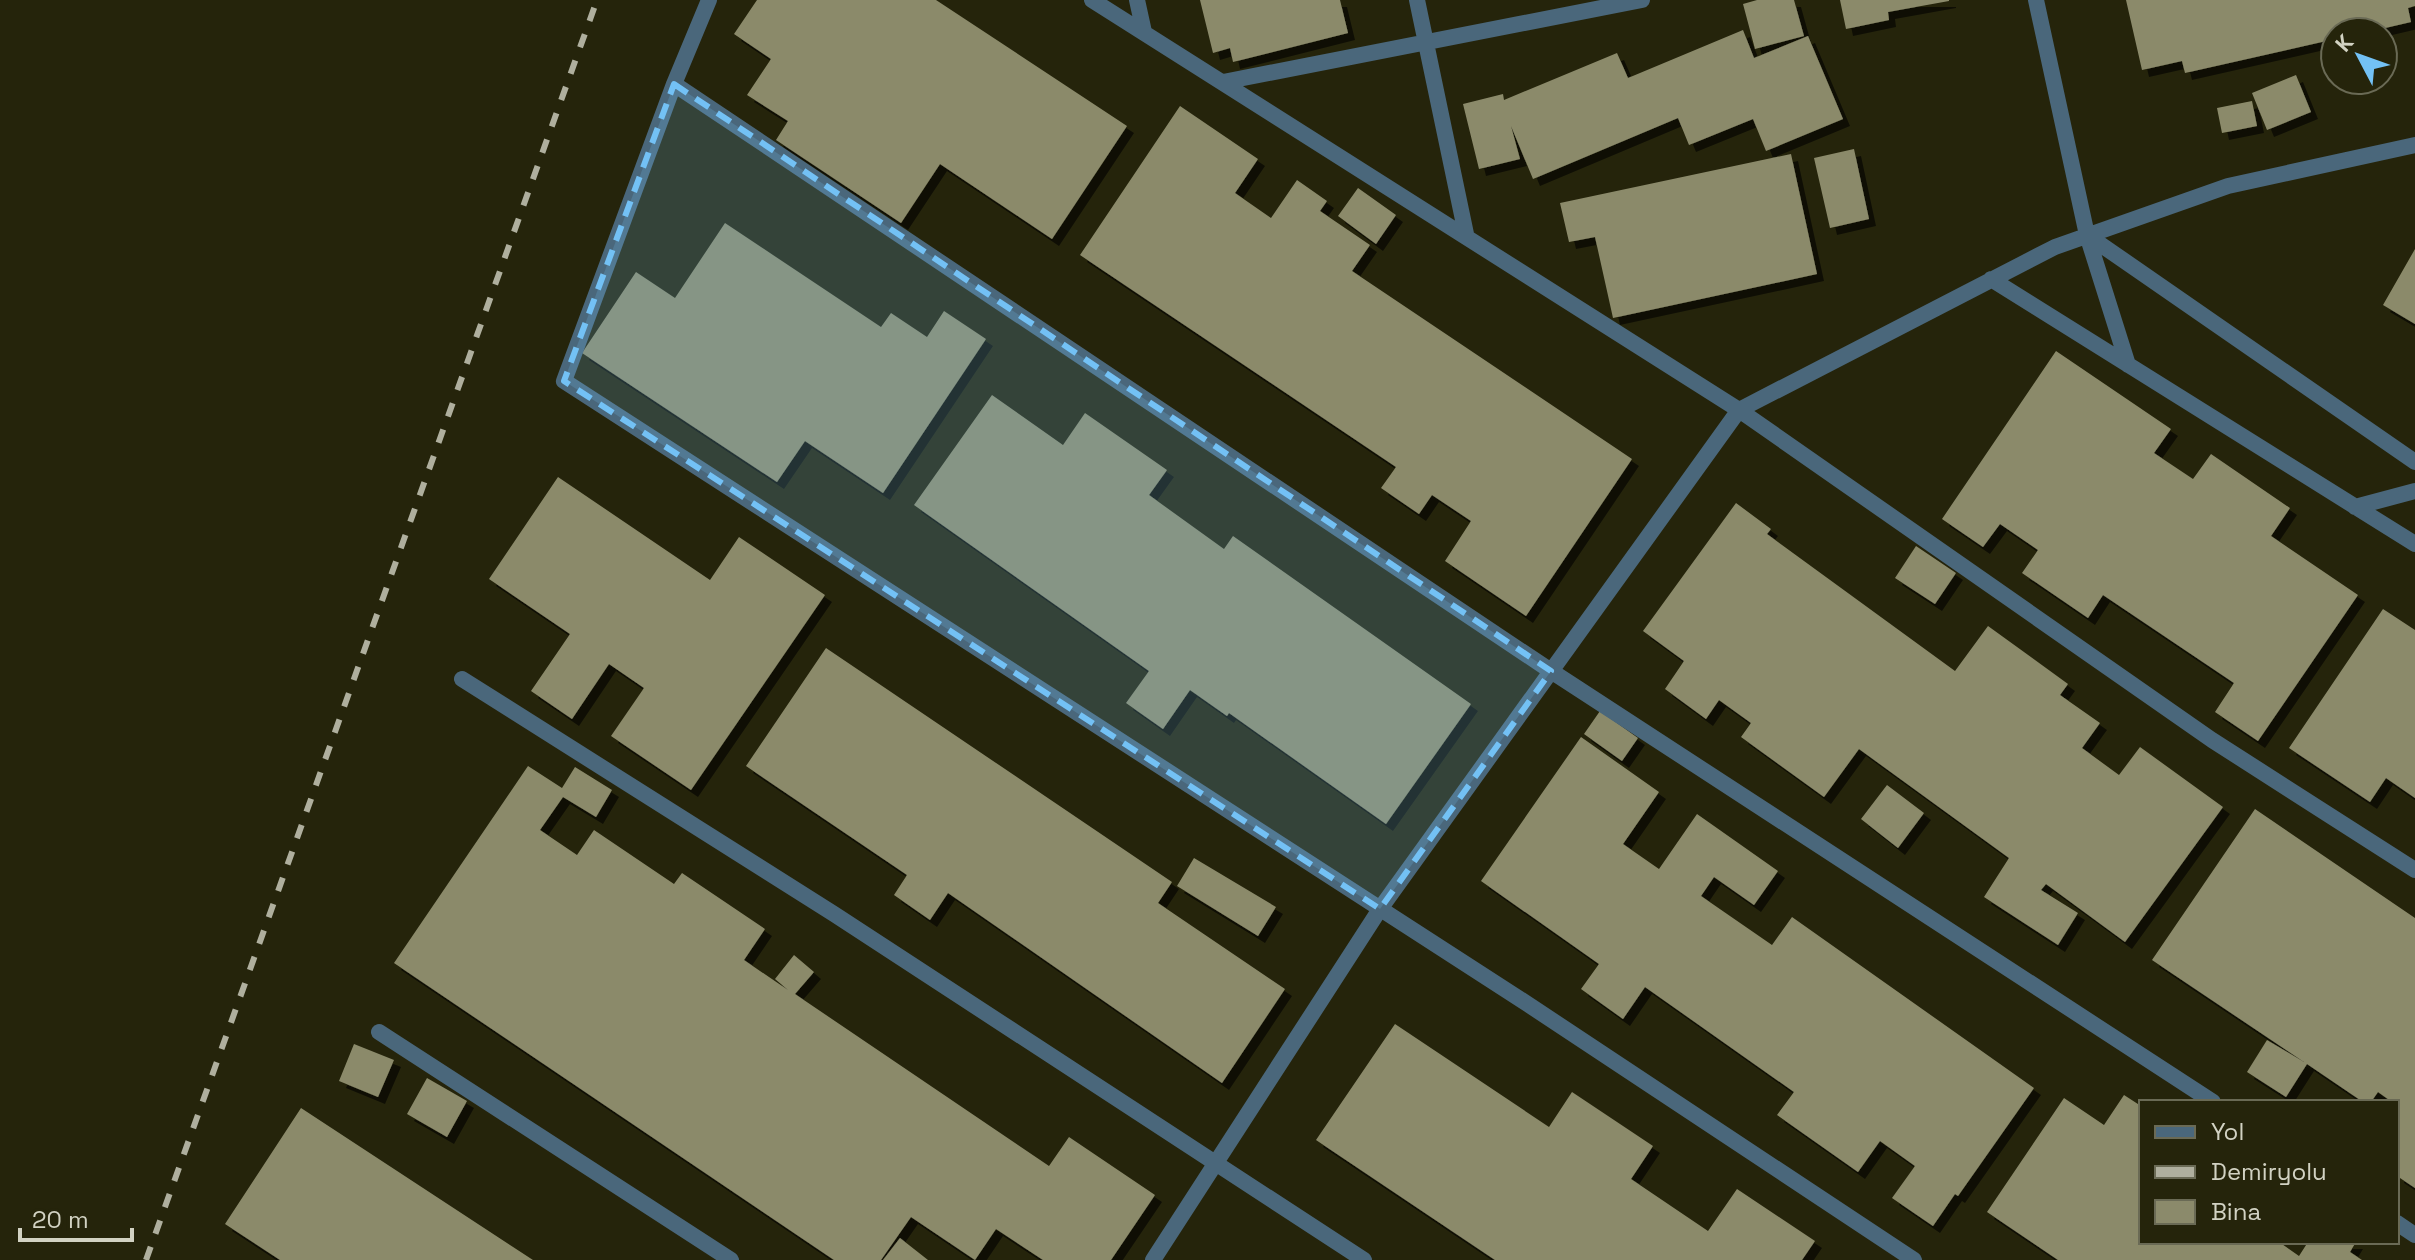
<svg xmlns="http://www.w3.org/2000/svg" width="2415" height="1260" font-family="'Space Grotesk',sans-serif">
  <defs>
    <filter id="shadow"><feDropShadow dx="7" dy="7" stdDeviation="0" flood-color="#0009"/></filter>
  </defs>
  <rect width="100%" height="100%" fill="#25240b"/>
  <path fill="#8b8a6b" filter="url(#shadow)" d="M 757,0 L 936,0 L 1127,126 L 1052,239 L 940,164 L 901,223 L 776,140 L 788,121 L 747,95 L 771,59 L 734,34 Z
    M 1200,0 L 1340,0 L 1348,33 L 1233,62 L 1230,48 L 1213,53 Z
    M 1757,0 L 1794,0 L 1804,36 L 1755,49 L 1743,4 Z
    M 1840,0 L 1949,0 L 1949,1 L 1888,12 L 1889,20 L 1846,29 Z
    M 2126,0 L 2415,0 L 2415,6 L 2408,8 L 2411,22 L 2368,32 L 2335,32 L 2335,39 L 2185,73 L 2182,61 L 2142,70 Z
    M 1743,30 L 1754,58 L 1808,36 L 1843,119 L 1766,151 L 1753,119 L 1689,145 L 1678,118 L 1533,179 L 1511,126 L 1520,159 L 1479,169 L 1463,104 L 1503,94 L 1504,100 L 1617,53 L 1628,78 Z
    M 2296,75 L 2311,112 L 2267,130 L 2252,93 Z
    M 2252,101 L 2257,126 L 2222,133 L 2217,108 Z
    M 1180,106 L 1258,159 L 1235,193 L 1271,218 L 1297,180 L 1327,201 L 1320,211 L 1370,245 L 1352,271 L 1632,459 L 1526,616 L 1445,561 L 1471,521 L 1432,495 L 1419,514 L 1381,488 L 1396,467 L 1080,255 Z
    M 1854,149 L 1869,219 L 1830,228 L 1814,158 Z
    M 1791,154 L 1817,274 L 1613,318 L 1595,237 L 1569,242 L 1560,203 Z
    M 1358,188 L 1396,215 L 1376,244 L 1338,216 Z
    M 725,223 L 881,327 L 891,313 L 927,337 L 944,311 L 986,339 L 883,493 L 805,441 L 777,482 L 582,353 L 636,272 L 675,298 Z
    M 2415,249 L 2415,324 L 2383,305 Z
    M 2056,351 L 2171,429 L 2154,453 L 2193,479 L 2211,454 L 2290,508 L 2271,536 L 2358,595 L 2258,741 L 2215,712 L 2234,683 L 2103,595 L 2088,618 L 2022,573 L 2038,550 L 2000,524 L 1983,547 L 1942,519 Z
    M 992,395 L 1063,445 L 1085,413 L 1167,470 L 1149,495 L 1224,549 L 1233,536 L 1471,704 L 1386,824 L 1229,713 L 1227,716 L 1190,690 L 1163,729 L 1126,703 L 1149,671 L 914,505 Z
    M 558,477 L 710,580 L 739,537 L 825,595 L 691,790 L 611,736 L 644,688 L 609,664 L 572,719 L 531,691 L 570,634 L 489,579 Z
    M 1736,503 L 1771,529 L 1767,534 L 1955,671 L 1988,626 L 2068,684 L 2060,695 L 2100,723 L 2082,748 L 2119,775 L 2140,747 L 2223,807 L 2125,942 L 2046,884 L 2041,890 L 2078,913 L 2058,945 L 1984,897 L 2009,858 L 1859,749 L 1824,797 L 1741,737 L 1751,723 L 1719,700 L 1706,719 L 1665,689 L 1684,661 L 1643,631 Z
    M 1916,546 L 1956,573 L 1935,604 L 1895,578 Z
    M 2383,609 L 2415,630 L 2415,798 L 2386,778 L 2370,802 L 2289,748 Z
    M 826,648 L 1172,882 L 1158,903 L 1285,989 L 1222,1083 L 948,893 L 930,920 L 894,895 L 907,875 L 746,766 Z
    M 1600,711 L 1638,738 L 1622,761 L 1584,734 Z
    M 1581,737 L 1659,792 L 1623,844 L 1659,869 L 1697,814 L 1778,871 L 1754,905 L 1714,877 L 1701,896 L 1772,945 L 1792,917 L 2034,1088 L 1958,1196 L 1955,1194 L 1933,1226 L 1892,1198 L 1915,1166 L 1880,1141 L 1858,1172 L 1777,1115 L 1794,1092 L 1645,987 L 1623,1019 L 1581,989 L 1599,964 L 1481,881 Z
    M 528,766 L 562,788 L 575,767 L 612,790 L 596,817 L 563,797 L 540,830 L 577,855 L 594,830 L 674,884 L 682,873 L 765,929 L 744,960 L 788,990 L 775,979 L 794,955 L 814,972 L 795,994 L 1049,1166 L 1069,1137 L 1155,1195 L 1111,1260 L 1043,1260 L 996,1229 L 975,1260 L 911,1217 L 881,1260 L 834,1260 L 394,963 Z
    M 1887,785 L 1924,813 L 1898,848 L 1861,819 Z
    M 2255,809 L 2415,918 L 2415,1188 L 2397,1176 L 2397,1102 L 2392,1102 L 2378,1092 L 2371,1102 L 2363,1102 L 2307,1064 L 2286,1097 L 2247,1072 L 2267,1040 L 2304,1062 L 2152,960 Z
    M 1194,858 L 1276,907 L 1258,936 L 1177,886 Z
    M 1395,1024 L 1549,1127 L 1572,1092 L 1653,1146 L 1631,1179 L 1708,1231 L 1737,1189 L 1815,1241 L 1802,1260 L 1495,1260 L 1316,1140 Z
    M 354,1044 L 394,1060 L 378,1097 L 339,1081 Z
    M 427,1078 L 467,1101 L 447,1137 L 407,1114 Z
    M 2124,1095 L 2141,1106 L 2141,1242 L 2279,1242 L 2299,1256 L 2308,1242 L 2356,1242 L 2350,1252 L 2362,1260 L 2058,1260 L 1987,1212 L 2064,1098 L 2104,1125 Z
    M 301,1108 L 533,1260 L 280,1260 L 225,1224 Z
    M 900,1238 L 928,1260 L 883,1260 Z"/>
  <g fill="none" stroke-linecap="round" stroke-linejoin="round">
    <path stroke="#4a677b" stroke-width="16" d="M 709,0 L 674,84 L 564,381 L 1523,1001 L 1914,1260
      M 1092,0 L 1739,410 L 2212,740 L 2415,870
      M 1137,0 L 1144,32
      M 1417,0 L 1466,234
      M 2036,0 L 2087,235 L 2415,462
      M 1223,82 L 1642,0
      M 674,84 L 1551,671 L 2213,1102
      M 2087,235 L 2128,365
      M 1991,279 L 2415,544
      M 2355,507 L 2415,491
      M 462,679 L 834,914 L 1364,1260
      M 379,1032 L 731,1260
      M 2397,1223 L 2415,1235
      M 1153,1260 L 1380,909 L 1739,410 L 2055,247 L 2228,186 L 2415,145"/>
    <path stroke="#afaf9e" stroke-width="6" stroke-dasharray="14 14" stroke-linecap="butt" d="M 146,1260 L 597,0"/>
  </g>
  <path fill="#73c1f5" fill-opacity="0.2" stroke="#73c1f5" stroke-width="6" stroke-dasharray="16 10" stroke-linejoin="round" d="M 674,84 L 1551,671 L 1380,909 L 564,381 Z"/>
  <rect x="2139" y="1100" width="260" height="144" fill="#25240b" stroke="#6a6a55" stroke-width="2"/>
  <rect x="2155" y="1126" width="40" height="12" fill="#4a677b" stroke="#6a6a55" stroke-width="2"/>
  <text x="2211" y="1140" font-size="24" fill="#d2d2c3">Yol</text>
  <rect x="2155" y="1166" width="40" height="12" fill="#afaf9e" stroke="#6a6a55" stroke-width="2"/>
  <text x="2211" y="1180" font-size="24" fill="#d2d2c3">Demiryolu</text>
  <rect x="2155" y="1200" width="40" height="24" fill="#8b8a6b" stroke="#6a6a55" stroke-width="2"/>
  <text x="2211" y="1220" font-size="24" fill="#d2d2c3">Bina</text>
  <g transform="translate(2359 56) rotate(311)"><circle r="38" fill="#25240b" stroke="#6a6a55" stroke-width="2"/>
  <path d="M0-6L14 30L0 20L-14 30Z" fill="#73c1f5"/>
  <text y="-12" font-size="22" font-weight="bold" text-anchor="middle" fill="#d2d2c3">K</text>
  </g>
  <path d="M20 1228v12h112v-12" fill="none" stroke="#d2d2c3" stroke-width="4"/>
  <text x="32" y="1228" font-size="24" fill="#d2d2c3" stroke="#25240b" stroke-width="6" paint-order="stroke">20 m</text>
</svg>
